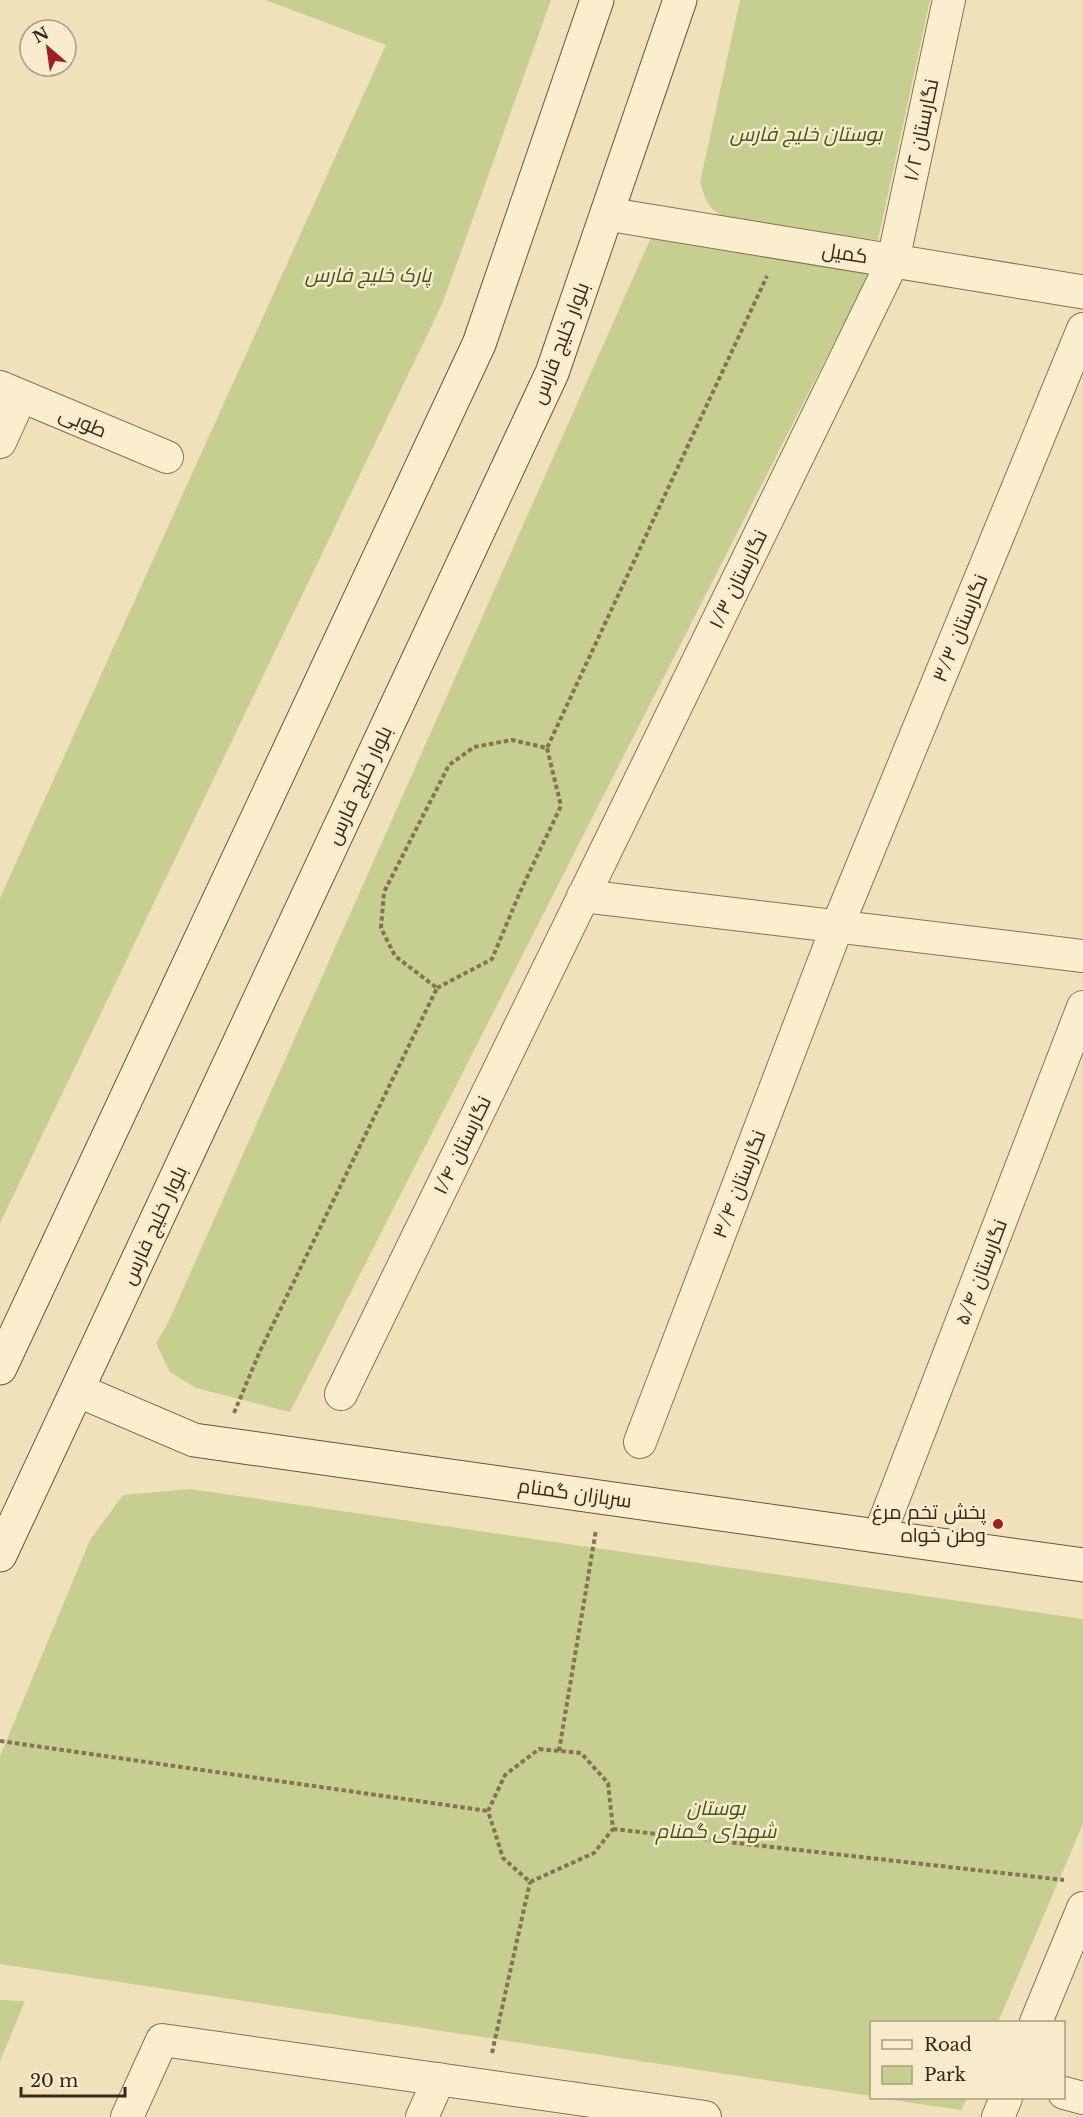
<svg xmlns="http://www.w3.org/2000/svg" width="1083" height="2117" font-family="'Libre Baskerville',Cairo,serif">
  <rect width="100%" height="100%" fill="#f0e1bb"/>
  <path fill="#c6cf8f" d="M 265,0 L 551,0 L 443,302 L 0,1223 L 0,898 L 386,45 Z
    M 740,0 L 930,0 L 878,240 L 733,221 C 709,209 708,208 700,182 Z
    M 653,233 L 877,258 L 290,1412 L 196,1388 L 170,1372 L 156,1343 L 168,1323 Z
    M 190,1489 L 1083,1619 L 1083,1824 L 998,2022 L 872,2022 L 871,2096 L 0,1964 L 0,1756 L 90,1540 L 123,1495 Z
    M 0,2000 L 25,2001 L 0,2061 Z
    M 879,2098 L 967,2098 L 961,2110 Z"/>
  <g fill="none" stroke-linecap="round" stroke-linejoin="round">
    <defs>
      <path id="minor" d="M 0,387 L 167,457
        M 0,442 L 21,396
        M 583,896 L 1083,956
        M 341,1394 L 893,261 L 949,0
        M 640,1442 L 837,927 L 1083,329
        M 879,1536 L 1083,1007
        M 1036,2022 L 1083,1908
        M 1064,2093 L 1083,2098
        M 127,2117 L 162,2040 L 705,2117
        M 422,2117 L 439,2079
        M 998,2117 L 1006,2098"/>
      <path id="tertiary" d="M 607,214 L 1083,292"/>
      <path id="secondary" d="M 0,1368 L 479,344 L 597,0
        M 77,1390 L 194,1440 L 1083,1565
        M 0,1555 L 552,373 L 680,0"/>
    </defs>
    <use href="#minor" stroke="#887154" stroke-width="34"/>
    <use href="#tertiary" stroke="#887154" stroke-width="35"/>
    <use href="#secondary" stroke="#6a5238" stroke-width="35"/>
    <path stroke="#887154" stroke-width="4" stroke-dasharray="4.5 3" stroke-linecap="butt" d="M 437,988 L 492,959 L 520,892 L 561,806 L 547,748
      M 234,1413 L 260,1351 L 437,988 L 395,956 L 381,928 L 384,892 L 449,765 L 474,747 L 512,740 L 547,748 L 767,276
      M 0,1741 L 488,1811
      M 539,1749 L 581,1753 L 608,1783 L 613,1829 L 594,1853 L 530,1882 L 503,1858 L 488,1811 L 505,1775 Z
      M 559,1751 L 596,1530
      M 613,1829 L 1064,1880
      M 492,2053 L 530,1882"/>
    <use href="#minor" stroke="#fbeecf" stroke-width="32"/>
    <use href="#tertiary" stroke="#fbeecf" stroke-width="33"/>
    <use href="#secondary" stroke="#fbeecf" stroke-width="33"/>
  </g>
  <circle fill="#9b2220" stroke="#f7ebcb" stroke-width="2" cx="998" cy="1524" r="6"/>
  <g text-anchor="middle" stroke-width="5" stroke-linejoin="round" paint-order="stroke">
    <g font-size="20" fill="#36281a" stroke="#f7ebcb">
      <text transform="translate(921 130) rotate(-78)" y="7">نگارستان ۱/۲</text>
      <text transform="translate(845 253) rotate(9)" y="7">کمیل</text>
      <text transform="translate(560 343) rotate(-69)" y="7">بلوار خلیج فارس</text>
      <text transform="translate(83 422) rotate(23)" y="7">طوبی</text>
      <text transform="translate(738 579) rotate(-64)" y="7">نگارستان ۱/۳</text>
      <text transform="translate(960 628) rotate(-68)" y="7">نگارستان ۳/۳</text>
      <text transform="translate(359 785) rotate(-65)" y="7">بلوار خلیج فارس</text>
      <text transform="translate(462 1145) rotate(-64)" y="7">نگارستان ۱/۴</text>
      <text transform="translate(739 1184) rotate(-69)" y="7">نگارستان ۳/۴</text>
      <text transform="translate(154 1225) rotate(-65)" y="7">بلوار خلیج فارس</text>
      <text transform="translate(981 1272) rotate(-69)" y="7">نگارستان ۵/۴</text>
      <text transform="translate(575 1493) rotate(8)" y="7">سربازان گمنام</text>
    </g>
    <g font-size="20" font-style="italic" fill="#46541f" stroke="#f7ebcb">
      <text x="806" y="141">بوستان خلیج فارس</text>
      <text x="368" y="282">پارک خلیج فارس</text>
      <text x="716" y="1815">بوستان<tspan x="716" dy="23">شهدای گمنام</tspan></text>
    </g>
    <g font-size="20" fill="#36281a" stroke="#f7ebcb" text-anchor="end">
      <text x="986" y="1519">پخش تخم مرغ<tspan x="986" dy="23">وطن خواه</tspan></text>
    </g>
  </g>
  <rect x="870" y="2021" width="195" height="78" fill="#f7ebcb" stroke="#aa9d84" stroke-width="1.5"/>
  <rect x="882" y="2040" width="30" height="9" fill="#fbeecf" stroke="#aa9d84" stroke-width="1.5"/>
  <text x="924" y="2051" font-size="18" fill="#36281a">Road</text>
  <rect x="882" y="2066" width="30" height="18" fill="#c6cf8f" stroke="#aa9d84" stroke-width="1.5"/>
  <text x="924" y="2081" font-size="18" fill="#36281a">Park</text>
  <g transform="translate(48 48) rotate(331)"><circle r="28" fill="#f7ebcb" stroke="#aa9d84" stroke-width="1.5"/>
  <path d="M0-4.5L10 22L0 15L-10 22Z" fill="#9b2220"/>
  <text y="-9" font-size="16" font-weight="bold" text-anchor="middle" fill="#36281a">N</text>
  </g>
  <path d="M21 2087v9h104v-9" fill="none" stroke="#36281a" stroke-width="3"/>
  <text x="30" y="2087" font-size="18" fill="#36281a" stroke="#f7ebcb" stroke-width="4.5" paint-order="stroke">20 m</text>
</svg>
